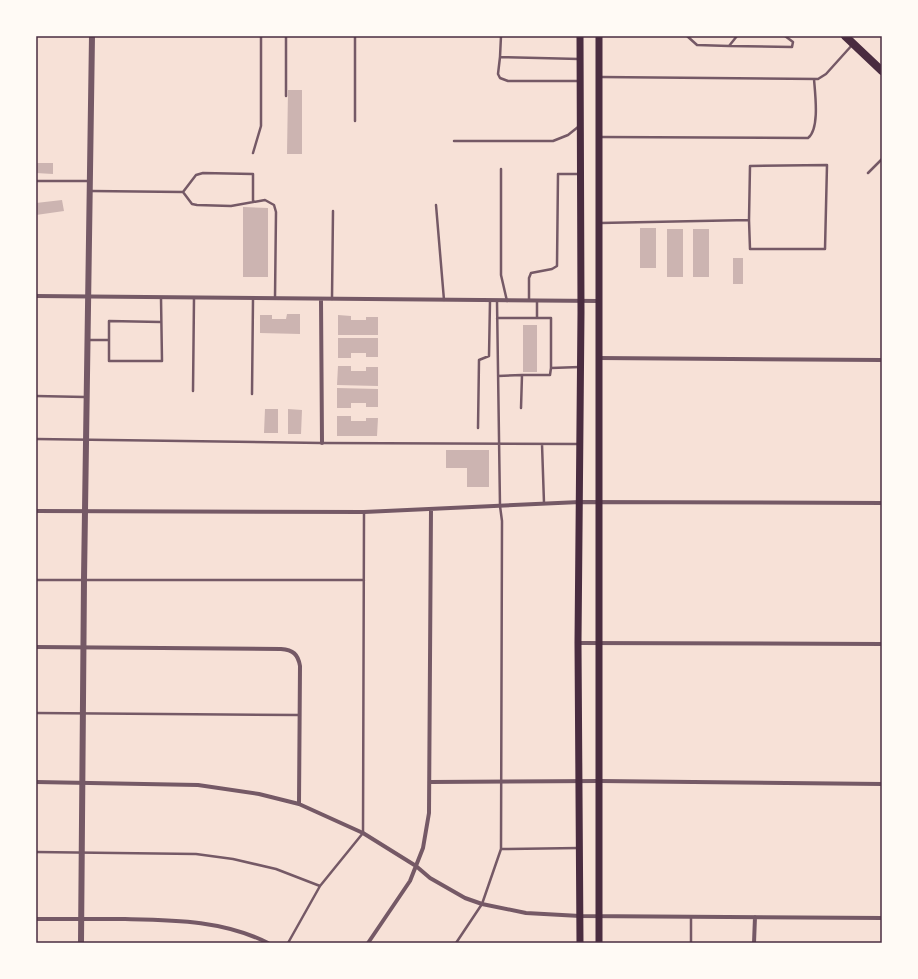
<svg xmlns="http://www.w3.org/2000/svg" width="918" height="979" font-family="'Fira Sans',sans-serif">
  <rect width="100%" height="100%" fill="#f7e1d7"/>
  <path fill="#ccb4b1" d="M 288,90 L 302,90 L 302,154 L 287,154 Z
    M 36,163 L 53,163 L 53,174 L 36,173 Z
    M 62,200 L 64,211 L 36,215 L 36,203 Z
    M 243,207 L 268,208 L 268,277 L 243,277 Z
    M 640,228 L 656,228 L 656,268 L 640,268 Z
    M 667,229 L 683,229 L 683,277 L 667,277 Z
    M 693,229 L 709,229 L 709,277 L 693,277 Z
    M 733,258 L 743,258 L 743,284 L 733,284 Z
    M 287,314 L 300,314 L 300,334 L 260,333 L 260,315 L 272,315 L 272,319 L 286,319 Z
    M 338,315 L 351,316 L 351,320 L 366,320 L 366,317 L 378,317 L 378,335 L 338,335 Z
    M 523,325 L 537,325 L 537,372 L 523,372 Z
    M 338,338 L 378,338 L 378,357 L 366,357 L 366,353 L 351,353 L 351,358 L 338,358 Z
    M 338,366 L 351,366 L 351,371 L 366,371 L 366,367 L 378,367 L 378,386 L 337,385 Z
    M 337,388 L 378,389 L 378,407 L 366,407 L 366,403 L 351,403 L 351,408 L 337,408 Z
    M 265,409 L 278,409 L 278,433 L 264,433 Z
    M 288,409 L 302,410 L 301,434 L 288,434 Z
    M 337,416 L 351,416 L 351,421 L 366,421 L 366,418 L 378,418 L 377,436 L 337,436 Z
    M 446,450 L 489,450 L 489,487 L 467,487 L 467,468 L 446,468 Z"/>
  <g fill="none" stroke-linecap="round" stroke-linejoin="round">
    <path stroke="#755966" stroke-width="2.5" d="M 687,36 L 697,45 L 729,46 L 737,36
      M 729,46 L 792,47 L 793,42 L 785,36
      M 500,57 L 501,36
      M 579,59 L 500,57 L 498,74 L 500,78 L 508,81 L 580,81
      M 601,77 L 818,79 L 826,74 L 853,44
      M 286,96 L 286,36
      M 355,121 L 355,36
      M 600,137 L 808,138 C 820,129 815,93 814,79
      M 454,141 L 553,141 L 568,135 L 578,127
      M 253,153 L 261,126 L 261,36
      M 501,169 L 501,275 L 507,301
      M 868,173 L 882,159
      M 36,181 L 90,181
      M 91,191 L 183,192
      M 183,192 L 192,204 L 197,205 L 231,206 L 265,200 L 274,205 L 276,212 L 275,298
      M 183,192 L 196,175 L 203,173 L 253,174 L 253,201
      M 436,205 L 444,300
      M 600,223 L 749,220 L 750,166 L 827,165 L 825,249 L 750,249 L 749,220
      M 332,299 L 333,211
      M 529,300 L 529,278 L 531,273 L 552,269 L 557,266 L 558,174 L 580,174
      M 537,301 L 537,318 L 551,318 L 551,368 L 580,367
      M 497,318 L 537,318
      M 89,340 L 109,340 L 109,361 L 162,361 L 161,298
      M 109,340 L 109,321 L 161,322
      M 498,376 L 522,375
      M 193,391 L 194,298
      M 252,394 L 253,299
      M 36,396 L 85,397
      M 521,408 L 522,375 L 550,375 L 551,368
      M 478,428 L 479,360 L 489,356 L 490,301
      M 36,439 L 322,443 L 579,444
      M 542,444 L 544,503
      M 36,580 L 364,580
      M 36,713 L 299,715
      M 501,849 L 579,848
      M 36,852 L 196,854 L 233,859 L 276,869 L 320,886
      M 288,943 L 320,886 L 363,833 L 364,512
      M 456,943 L 482,904 L 501,849 L 502,521 L 500,506 L 497,301
      M 691,943 L 691,917"/>
    <path stroke="#755966" stroke-width="4" d="M 36,296 L 599,301
      M 321,300 L 322,443
      M 598,358 L 882,360
      M 36,511 L 364,512 L 580,502 L 882,503
      M 578,643 L 882,644
      M 36,647 L 281,649 C 293,650 298,654 300,666 L 299,804
      M 36,782 L 198,785 L 259,794 L 299,804 L 363,833 L 416,866 L 430,878 L 465,898 L 482,904 L 526,913 L 580,916 L 882,918
      M 430,782 L 600,781 L 882,784
      M 36,919 C 66,919 95,919 125,919 C 173,920 223,920 268,943
      M 368,943 L 410,881 L 423,848 L 429,813 L 431,509
      M 754,943 L 755,917"/>
    <path stroke="#755966" stroke-width="6" d="M 81,943 L 84,579 L 92,36"/>
    <path stroke="#4a2c40" stroke-width="7" d="M 580,943 L 578,643 L 581,312 L 580,36
      M 599,943 L 599,36"/>
    <path stroke="#4a2c40" stroke-width="8" d="M 845,36 L 882,71"/>
  </g>
  <rect width="918" height="979" fill="none" stroke="#fffaf5" stroke-width="74"/>
  <rect x="37" y="37" width="844" height="905" fill="none" stroke="#4a2c40" stroke-width="1.5"/>
</svg>
